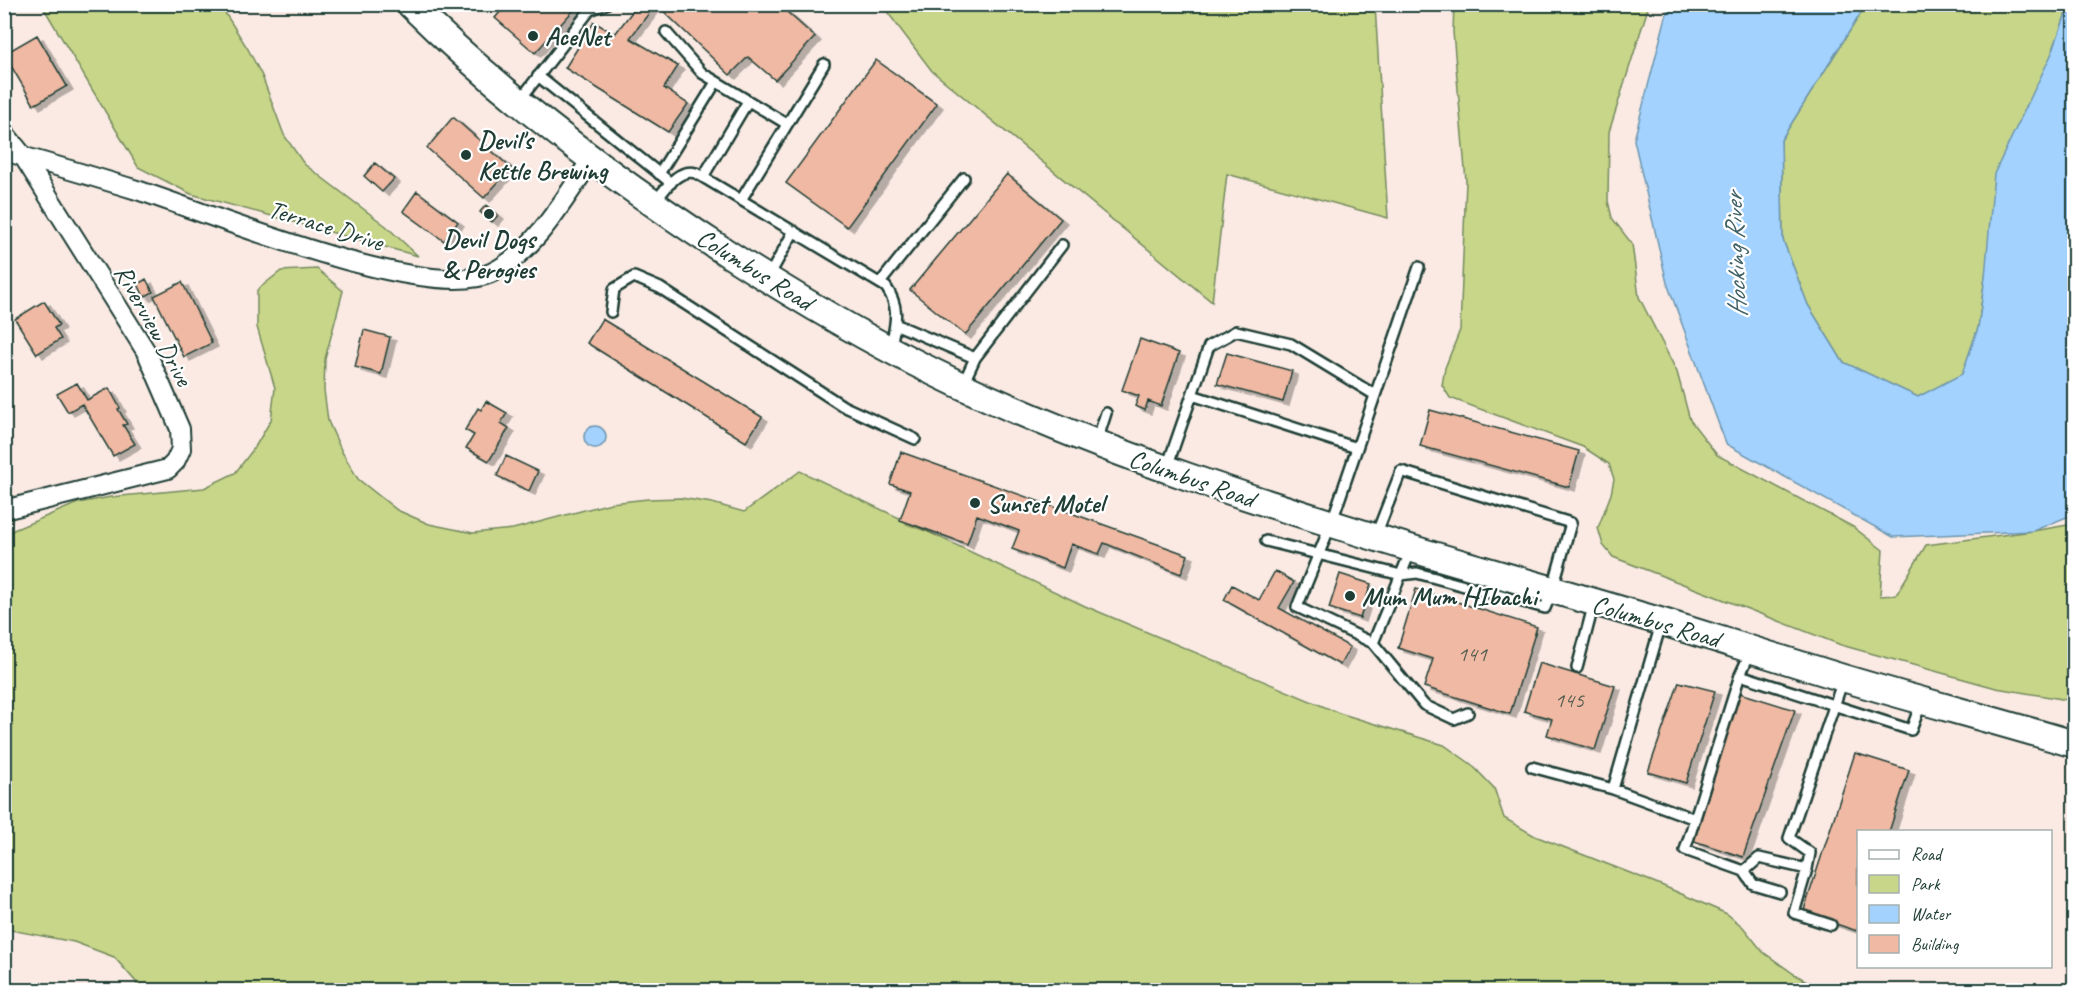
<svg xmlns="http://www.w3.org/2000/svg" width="2079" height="995" font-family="Caveat,sans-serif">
  <defs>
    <filter id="shadow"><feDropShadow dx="6" dy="4" stdDeviation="0" flood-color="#0004"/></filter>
  </defs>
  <rect width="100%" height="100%" fill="#faeae3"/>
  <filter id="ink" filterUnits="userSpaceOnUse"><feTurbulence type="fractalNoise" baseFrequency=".0167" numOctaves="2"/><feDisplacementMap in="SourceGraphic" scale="12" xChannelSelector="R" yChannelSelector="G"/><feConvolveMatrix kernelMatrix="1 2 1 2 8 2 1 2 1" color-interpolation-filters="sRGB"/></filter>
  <g filter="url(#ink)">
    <path fill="#c8d689" stroke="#748a5e" stroke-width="1.5" d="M 42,5 L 220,5 L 248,49 L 262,76 L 284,135 L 304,164 L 386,226 L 418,256 L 191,194 L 138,167 Z
      M 882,5 L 1375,5 L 1388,218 L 1227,174 L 1212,302 L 932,71 Z
      M 1454,5 L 1649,5 L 1609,132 L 1608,201 L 1612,218 L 1632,244 L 1639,297 L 1677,372 L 1690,420 L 1717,455 L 1853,527 L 1883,550 L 1880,596 L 1896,595 L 1926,545 L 2033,531 L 2074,524 L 2074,701 L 1996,688 L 1841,645 L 1613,557 L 1603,545 L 1598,528 L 1611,494 L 1614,479 L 1609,464 L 1583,447 L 1450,398 L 1442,385 L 1445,368 L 1460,330 L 1466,181 L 1453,32 Z
      M 1866,5 L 2069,5 L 2052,53 L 1985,277 L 1978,328 L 1962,375 L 1918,397 L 1843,362 L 1808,305 L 1783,240 L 1781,140 Z
      M 317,269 L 343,291 L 325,359 L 324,390 L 328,421 L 342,452 L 358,479 L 397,510 L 429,524 L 473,533 L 513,529 L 611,503 L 648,499 L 681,498 L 712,503 L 744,512 L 800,471 L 1085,606 L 1339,713 L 1444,745 L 1471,764 L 1494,788 L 1504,818 L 1535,836 L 1661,885 L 1727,914 L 1743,927 L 1763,952 L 1794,974 L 1823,990 L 139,990 L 136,982 L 114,957 L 74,942 L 5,929 L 4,534 L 78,503 L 111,497 L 204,488 L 235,473 L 255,447 L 271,420 L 275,388 L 257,327 L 257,290 L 281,271 Z"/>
    <path fill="#a3d2ff" stroke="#6e96ae" stroke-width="1.5" d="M 1669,5 L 1866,5 L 1781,140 L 1783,240 L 1808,305 L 1843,362 L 1918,397 L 1962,374 L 1978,328 L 1985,277 L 1994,174 L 2052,53 L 2069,5 L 2074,5 L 2074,514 L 2033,531 L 1893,537 L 1726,444 L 1667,283 L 1634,140 Z
      M584 437a11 11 0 1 1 22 0a11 11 0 1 1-22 0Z"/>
    <path fill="#efb9a3" stroke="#1f3d34" stroke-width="1.5" filter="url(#shadow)" d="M 507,4 L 579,4 L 535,53 L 495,18 Z
      M 638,4 L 656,4 L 630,38 L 678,66 L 664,88 L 688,104 L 668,132 L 565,68 L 594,22 L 615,34 Z
      M 656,4 L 778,4 L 815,37 L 775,80 L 748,57 L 730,75 Z
      M 37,35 L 67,86 L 34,105 L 4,54 Z
      M 876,60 L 937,104 L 847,227 L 786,183 Z
      M 453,117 L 511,168 L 484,198 L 427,148 Z
      M 375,163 L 394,179 L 382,192 L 364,176 Z
      M 1007,174 L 1061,219 L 965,335 L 910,290 Z
      M 417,191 L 458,222 L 444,241 L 403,211 Z
      M 486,205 L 498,215 L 492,222 L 480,212 Z
      M 146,279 L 153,292 L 144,297 L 138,284 Z
      M 182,282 L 212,343 L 184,357 L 154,296 Z
      M 44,301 L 59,325 L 54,328 L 61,339 L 37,354 L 15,319 Z
      M 602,319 L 762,417 L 746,442 L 587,343 Z
      M 364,330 L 390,337 L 381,374 L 355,367 Z
      M 1140,339 L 1179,353 L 1161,406 L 1148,401 L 1145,410 L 1135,406 L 1139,396 L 1122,390 Z
      M 1227,353 L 1292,371 L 1283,402 L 1217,384 Z
      M 77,383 L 87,400 L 109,388 L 120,408 L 118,409 L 127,424 L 123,425 L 135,444 L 113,456 L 82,404 L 68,412 L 57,394 Z
      M 486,401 L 507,413 L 501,423 L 509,428 L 489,461 L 466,448 L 474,435 L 465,430 L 478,408 L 481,410 Z
      M 1430,410 L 1579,451 L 1569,487 L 1420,446 Z
      M 901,452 L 1188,555 L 1181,574 L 1104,543 L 1099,554 L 1071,544 L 1063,568 L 1012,549 L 1019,531 L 977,515 L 967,544 L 900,520 L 910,491 L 890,484 Z
      M 506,456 L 538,471 L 529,491 L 497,476 Z
      M 1275,571 L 1294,582 L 1279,608 L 1350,647 L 1340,665 L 1224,600 L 1232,585 L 1259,600 Z
      M 1340,574 L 1371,584 L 1360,618 L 1329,608 Z
      M 1416,589 L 1537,627 L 1510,714 L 1424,687 L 1433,659 L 1398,648 Z
      M 1539,663 L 1615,686 L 1595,750 L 1547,735 L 1552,719 L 1524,711 Z
      M 1679,682 L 1715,691 L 1686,783 L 1648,772 Z
      M 1740,693 L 1795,710 L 1743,857 L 1694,841 Z
      M 1855,753 L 1909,770 L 1889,832 L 1858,832 L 1858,925 L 1857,931 L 1803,913 Z"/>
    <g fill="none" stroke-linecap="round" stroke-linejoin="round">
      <defs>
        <path id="lane" d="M 666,32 L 702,73 L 787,124
          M 538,76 L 671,183
          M 519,101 L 590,10 L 606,4
          M 659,174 L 716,82
          M 703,177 L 748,101
          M 741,200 L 824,64
          M 654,203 C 665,190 677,168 696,173 L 886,287 C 901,309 895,323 891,347
          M 769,276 L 794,231
          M 880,283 L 964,178
          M 611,312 L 614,289 L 634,277 L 660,288 L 843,406 L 915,439
          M 895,324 L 975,358
          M 963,384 L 975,358 L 1062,245
          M 1192,395 L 1357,448
          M 1097,441 L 1106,413
          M 1167,467 L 1209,346 L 1236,331 L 1291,344 L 1375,395
          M 1266,541 L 1401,575 L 1417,573 L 1545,608 L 1552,591 L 1571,523 L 1401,471 L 1376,535
          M 1411,550 L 1373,643 L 1424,705 L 1454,719 L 1468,713
          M 1373,643 L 1297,607 L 1331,524 L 1419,267
          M 1751,651 L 1740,675 L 1685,850 L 1744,871 L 1753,884 L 1780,892
          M 1577,668 L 1594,603
          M 1740,675 L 1911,730 L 1922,701
          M 1532,767 L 1613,789 L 1695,819
          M 1613,789 L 1661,624
          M 1744,871 L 1759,858 L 1807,869
          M 1831,925 L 1794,913 L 1807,869 L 1810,853 L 1789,838 L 1843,680"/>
        <path id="street" d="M 4,130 L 6,135 L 23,156 L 147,353 L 180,429 L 181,449 L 175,462 L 168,469 L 4,510
          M 4,151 C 50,164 95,177 140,191 C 211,214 430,305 493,272 C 535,251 565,198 591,160"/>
        <path id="secondary" d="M 410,4 C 507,100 617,182 730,255 C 803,302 878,346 956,383 C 1107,455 1266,504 1426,553 C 1506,577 1586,599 1666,623 C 1725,641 1784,660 1843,678 C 1920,701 1998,721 2074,744"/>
      </defs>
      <use href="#lane" stroke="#1f3d34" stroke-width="14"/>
      <use href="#street" stroke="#1f3d34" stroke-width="22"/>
      <use href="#secondary" stroke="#1f3d34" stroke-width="30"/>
      <use href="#lane" stroke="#fff" stroke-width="9"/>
      <use href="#street" stroke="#fff" stroke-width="18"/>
      <use href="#secondary" stroke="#fff" stroke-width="26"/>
    </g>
  </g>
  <g fill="#1f3d34" stroke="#fff" stroke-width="2">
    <circle cx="533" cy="36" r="6"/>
    <circle cx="466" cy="155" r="6"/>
    <circle cx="489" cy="214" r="6"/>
    <circle cx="975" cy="503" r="6"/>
    <circle cx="1350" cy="596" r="6"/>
  </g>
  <g text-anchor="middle" stroke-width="4.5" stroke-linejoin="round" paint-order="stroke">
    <g font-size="22" fill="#535c50">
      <text x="1472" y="661">141</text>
      <text x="1569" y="707">145</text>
    </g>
    <g font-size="26" font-weight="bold" fill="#1f3d34" stroke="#fff" text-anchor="start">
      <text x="545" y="45">AceNet</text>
      <text x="478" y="149">Devil's<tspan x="478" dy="30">Kettle Brewing</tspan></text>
      <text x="489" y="248" text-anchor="middle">Devil Dogs<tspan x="489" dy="30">&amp; Perogies</tspan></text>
      <text x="987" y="512">Sunset Motel</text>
      <text x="1362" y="605">Mum Mum HIbachi</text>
    </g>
    <g font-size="26" fill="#1f3d34" stroke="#fff">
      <text transform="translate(326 225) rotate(17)" y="9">Terrace Drive</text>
      <text transform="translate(755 269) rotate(32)" y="9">Columbus Road</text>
      <text transform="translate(154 325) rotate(61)" y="9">Riverview Drive</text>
      <text transform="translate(1192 478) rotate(19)" y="9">Columbus Road</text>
      <text transform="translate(1656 621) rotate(16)" y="9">Columbus Road</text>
    </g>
    <g font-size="27" font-style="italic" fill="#406267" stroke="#fff">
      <text transform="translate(1735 255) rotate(-92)" y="9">Hocking River</text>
    </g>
  </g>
  <rect width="2079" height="995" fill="none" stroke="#fff" stroke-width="24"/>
  <rect x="12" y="12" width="2055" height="971" fill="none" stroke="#1f3d34" stroke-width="2" filter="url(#ink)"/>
  <rect x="1857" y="830" width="195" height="138" fill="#ffffff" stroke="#a5b1ae" stroke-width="1.5"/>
  <rect x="1869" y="850" width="30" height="9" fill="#ffffff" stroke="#a5b1ae" stroke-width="1.5"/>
  <text x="1911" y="860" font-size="18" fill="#1f3d34">Road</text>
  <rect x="1869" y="875" width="30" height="18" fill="#c8d689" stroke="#a5b1ae" stroke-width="1.5"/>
  <text x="1911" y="890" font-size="18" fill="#1f3d34">Park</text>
  <rect x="1869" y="905" width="30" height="18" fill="#a3d2ff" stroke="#a5b1ae" stroke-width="1.5"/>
  <text x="1911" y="920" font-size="18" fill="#1f3d34">Water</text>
  <rect x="1869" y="935" width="30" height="18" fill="#efb9a3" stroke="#a5b1ae" stroke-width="1.5"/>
  <text x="1911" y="950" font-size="18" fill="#1f3d34">Building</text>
</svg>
